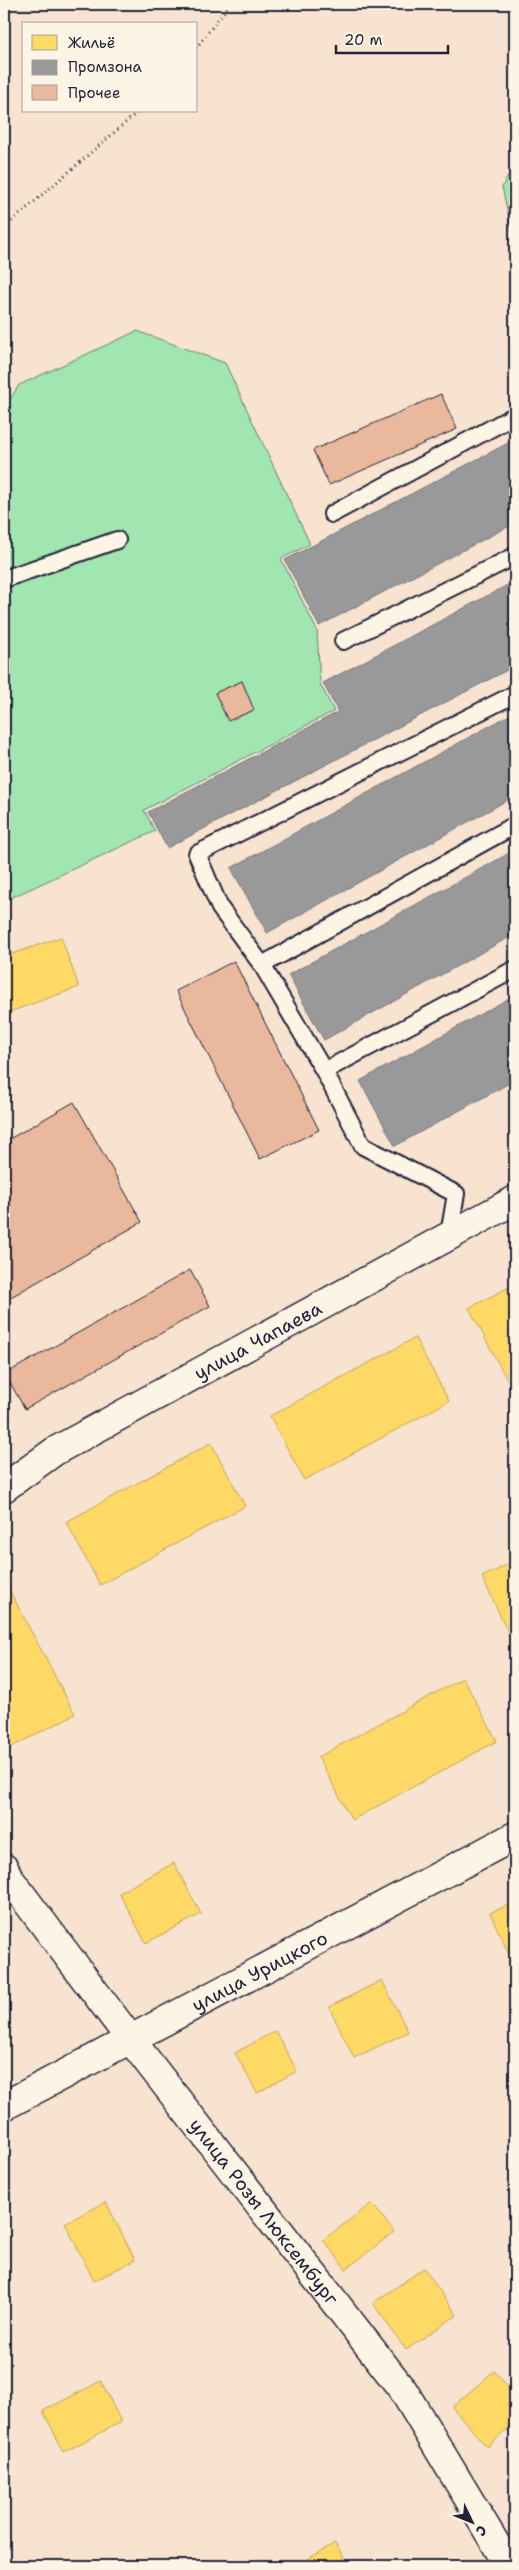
<svg xmlns="http://www.w3.org/2000/svg" width="519" height="2570" font-family="'Shantell Sans',sans-serif">
  <rect width="100%" height="100%" fill="#f7e3cf"/>
  <filter id="ink" filterUnits="userSpaceOnUse"><feTurbulence type="fractalNoise" baseFrequency=".02" numOctaves="2"/><feDisplacementMap in="SourceGraphic" scale="10" xChannelSelector="R" yChannelSelector="G"/><feConvolveMatrix kernelMatrix="1 2 1 2 8 2 1 2 1" color-interpolation-filters="sRGB"/></filter>
  <g filter="url(#ink)">
    <path fill="#a1e5b0" stroke="#628476" d="M 515,164 L 515,246 L 502,187 Z
      M 137,331 L 225,363 L 310,544 L 281,559 L 317,630 L 320,684 L 334,711 L 144,810 L 155,831 L 4,901 L 4,409 L 19,385 Z"/>
    <path fill="#ffd966" stroke="#bda259" d="M 61,937 L 79,987 L 4,1014 L 4,957 Z
      M 515,1284 L 515,1382 L 510,1385 L 469,1308 Z
      M 415,1338 L 449,1401 L 304,1480 L 270,1416 Z
      M 211,1443 L 245,1506 L 100,1585 L 66,1522 Z
      M 515,1561 L 515,1647 L 482,1577 Z
      M 4,1580 L 75,1714 L 4,1751 Z
      M 463,1678 L 497,1741 L 352,1820 L 318,1757 Z
      M 174,1863 L 201,1914 L 146,1943 L 119,1893 Z
      M 515,1902 L 515,1951 L 509,1954 L 490,1913 Z
      M 382,1980 L 408,2032 L 354,2058 L 329,2007 Z
      M 275,2031 L 297,2071 L 257,2093 L 235,2053 Z
      M 106,2202 L 135,2260 L 94,2281 L 65,2223 Z
      M 372,2203 L 394,2232 L 346,2269 L 323,2240 Z
      M 424,2268 L 457,2315 L 406,2350 L 373,2303 Z
      M 494,2371 L 515,2395 L 515,2423 L 487,2447 L 452,2407 Z
      M 101,2381 L 121,2422 L 64,2452 L 43,2411 Z
      M 335,2543 L 349,2566 L 296,2566 Z"/>
    <path fill="#999" stroke="#75757d" d="M 512,441 L 515,447 L 515,523 L 319,626 L 285,560 Z
      M 515,581 L 515,666 L 167,848 L 148,812 L 338,712 L 323,683 Z
      M 515,712 L 515,796 L 267,933 L 231,868 Z
      M 515,850 L 515,934 L 324,1040 L 288,975 Z
      M 515,995 L 515,1080 L 395,1146 L 360,1081 Z"/>
    <path fill="#eab89c" stroke="#22223b" d="M 441,394 L 457,429 L 329,485 L 313,450 Z
      M 242,681 L 254,710 L 228,721 L 215,693 Z
      M 234,961 L 319,1130 L 260,1159 L 176,991 Z
      M 74,1102 L 142,1222 L 4,1301 L 4,1142 Z
      M 190,1270 L 210,1306 L 25,1409 L 5,1374 Z"/>
    <g fill="none" stroke-linecap="round" stroke-linejoin="round">
      <defs>
        <path id="service" d="M 332,514 L 514,416 L 515,418
          M 4,579 L 117,540
          M 343,641 L 515,556
          M 262,965 L 515,825
          M 324,1071 L 515,969
          M 449,1235 L 456,1194 L 363,1146 L 324,1071 L 262,965 L 220,908 L 197,854 L 515,694"/>
        <g id="minor">
          <path id="s1" d="M 4,1488 L 55,1451 L 515,1200"/>
          <path id="s2" d="M 4,1868 L 9,1878 L 131,2040 L 403,2390 L 509,2566"/>
          <path id="s3" d="M 4,2106 L 515,1836"/>
        </g>
      </defs>
      <use href="#service" stroke="#22223b" stroke-width="20"/>
      <use href="#minor" stroke="#22223b" stroke-width="31"/>
      <path stroke="#22223b" stroke-width="3" stroke-dasharray="1 4" stroke-linecap="butt" d="M 196,48 L 230,4
        M 4,228 L 139,111"/>
      <use href="#service" stroke="#fcf5e5" stroke-width="16"/>
      <use href="#minor" stroke="#fcf5e5" stroke-width="28"/>
    </g>
  </g>
  <g text-anchor="middle" stroke-width="5" stroke-linejoin="round" paint-order="stroke">
    <g font-size="19" fill="#22223b" stroke="#fcf5e5">
      <text dy="7" stroke="none"><textPath href="#s1" startOffset="294">улица Чапаева</textPath></text>
      <text dy="7" stroke="none"><textPath href="#s3" startOffset="289">улица Урицкого</textPath></text>
      <text dy="7" stroke="none"><textPath href="#s2" startOffset="431">улица Розы Люксембург</textPath></text>
    </g>
  </g>
  <rect width="519" height="2570" fill="none" stroke="#fcf5e5" stroke-width="20"/>
  <rect x="10" y="10" width="499" height="2550" fill="none" stroke="#22223b" stroke-width="2" filter="url(#ink)"/>
  <rect x="22" y="22" width="175" height="90" fill="#fcf5e5" stroke="#a5a1a1"/>
  <rect x="32" y="35" width="25" height="15" fill="#ffd966" stroke="#a5a1a1"/>
  <text x="68" y="48" font-size="15" fill="#22223b">Жильё</text>
  <rect x="32" y="60" width="25" height="15" fill="#999999" stroke="#a5a1a1"/>
  <text x="68" y="72" font-size="15" fill="#22223b">Промзона</text>
  <rect x="32" y="85" width="25" height="15" fill="#eab89c" stroke="#a5a1a1"/>
  <text x="68" y="98" font-size="15" fill="#22223b">Прочее</text>
  <g transform="translate(472 2522) rotate(133)" stroke="#fcf5e5" stroke-width="4" paint-order="stroke">
  <path d="M0-4L9 19L0 12L-9 19Z" fill="#22223b"/>
  <text y="-8" font-size="14" font-weight="bold" text-anchor="middle" fill="#22223b">С</text>
  </g>
  <path d="M336 45v8h112v-8" fill="none" stroke="#22223b" stroke-width="2.5"/>
  <text x="344" y="45" font-size="15" fill="#22223b" stroke="#fcf5e5" stroke-width="4" paint-order="stroke">20 m</text>
</svg>
